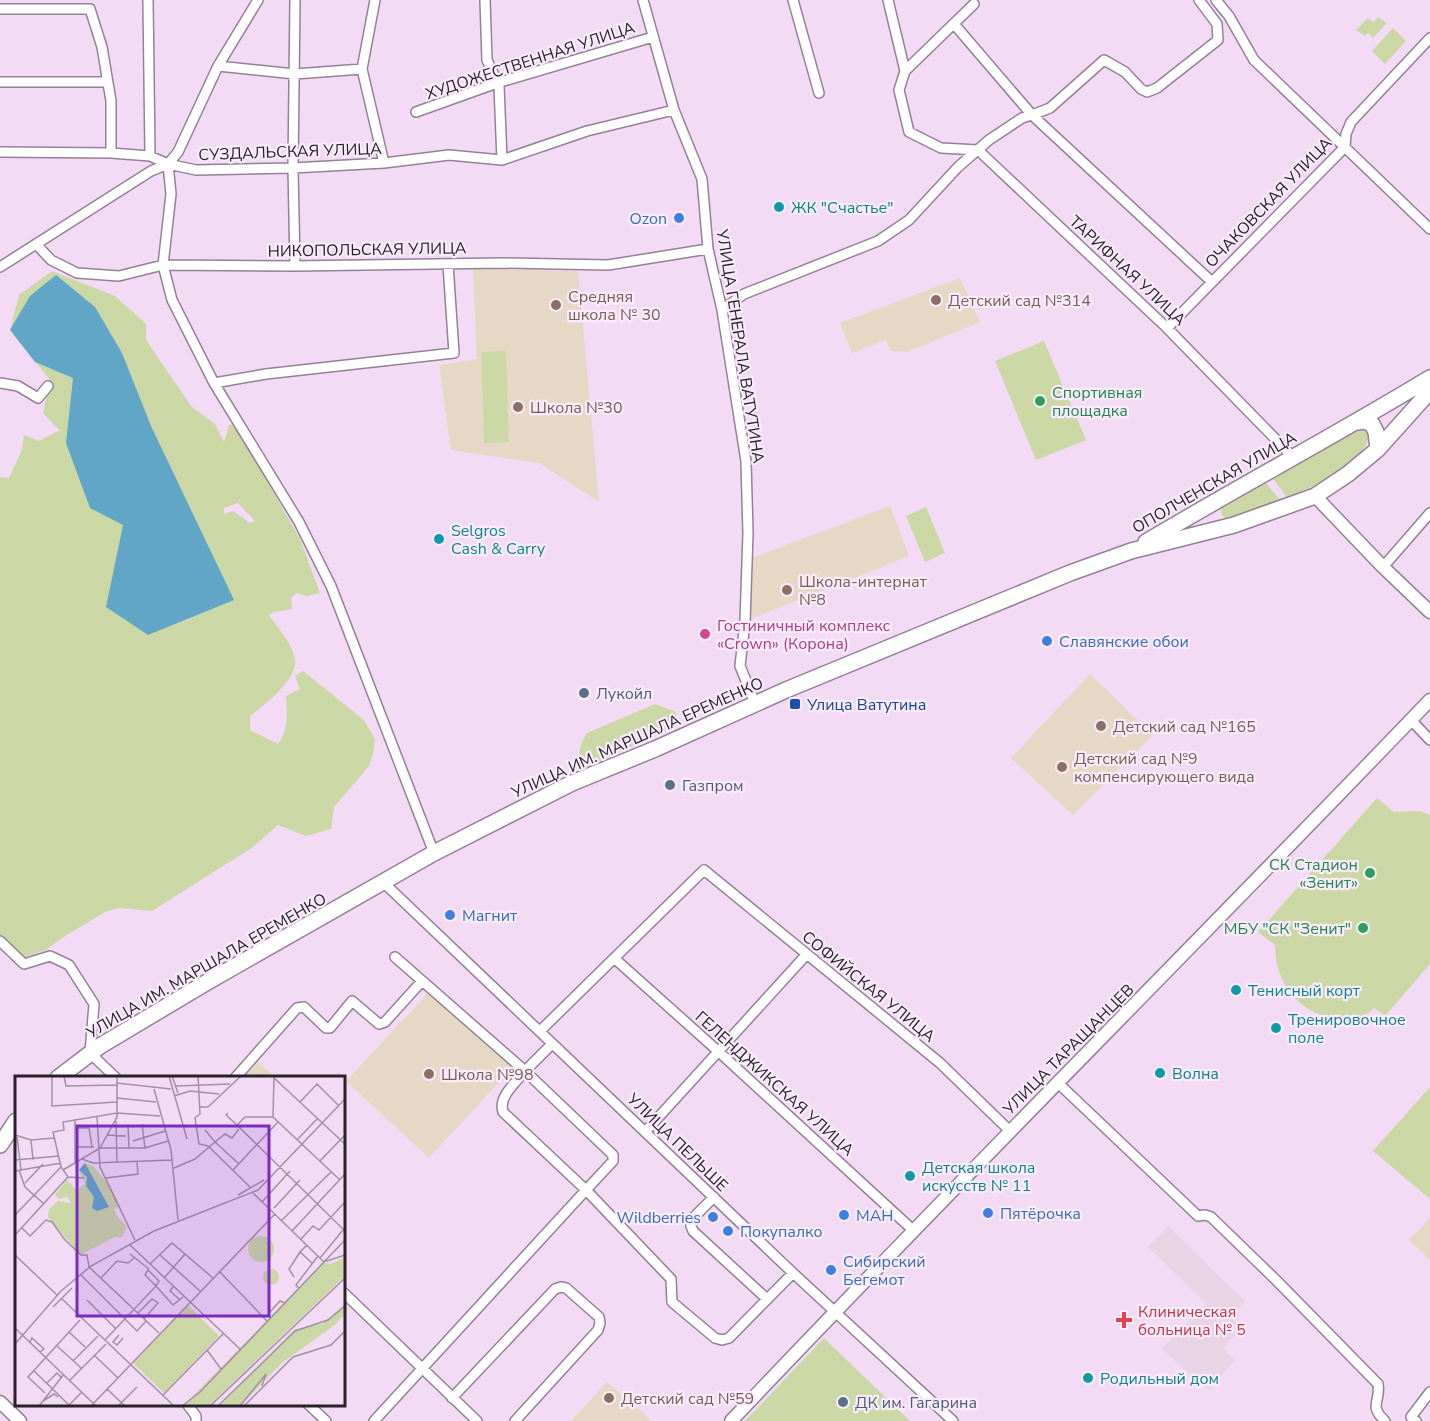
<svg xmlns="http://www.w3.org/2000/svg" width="1430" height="1421" font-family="'Nunito Sans',sans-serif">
  <rect width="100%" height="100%" fill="#f3dbf6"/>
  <path fill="#e7d4e4" d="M 1168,1226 L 1245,1301 L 1230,1317 L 1242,1328 L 1223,1348 L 1235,1360 L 1208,1390 L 1162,1349 L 1206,1303 L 1148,1247 Z"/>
  <path fill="#e5d9c5" d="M 473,269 L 578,271 L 599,502 L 539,463 L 451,450 L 439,365 L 477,359 Z
    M 960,278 L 980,322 L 907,352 L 891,351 L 886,340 L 852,353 L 840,323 Z
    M 890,506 L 909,556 L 748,620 L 749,559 Z
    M 1090,674 L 1153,735 L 1073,815 L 1011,758 Z
    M 431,990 L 513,1067 L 429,1158 L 346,1081 Z
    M 258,1062 L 275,1077 L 244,1077 Z
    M 1430,1218 L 1430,1260 L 1409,1240 Z
    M 607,1382 L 643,1413 L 651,1421 L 571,1421 Z"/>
  <path fill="#cbd8a5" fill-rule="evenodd" d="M 1378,17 L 1387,23 L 1373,38 L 1368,33 L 1365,36 L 1356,30 L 1368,18 L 1373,22 Z
    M 1393,28 L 1406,41 L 1385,64 L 1372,51 Z
    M 52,271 L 115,296 L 146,324 L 146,340 L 167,371 L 192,407 L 215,424 L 224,442 L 229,425 L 232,425 L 246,444 L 300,539 L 320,593 L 306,596 L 297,593 L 291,598 L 292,609 L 274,612 L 269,615 C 278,628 292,643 295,659 C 299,678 264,706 250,716 L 250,730 L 278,744 C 289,729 287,715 286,696 L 300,689 L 295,676 L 303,671 L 364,720 L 375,739 L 373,754 L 369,766 L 334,807 L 331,829 L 306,836 L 278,825 L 253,847 L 152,911 L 119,908 L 105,912 L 62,938 L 46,950 L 18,959 L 0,941 L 0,477 L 9,478 L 22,450 L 24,435 L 39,441 L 60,430 L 55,426 L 43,413 L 50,380 L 10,330 L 19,295 ZM 238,503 L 255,521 L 250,523 L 233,511 L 224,514 L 224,508 Z
    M 1044,341 L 1086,440 L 1036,460 L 995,361 Z
    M 506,351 L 509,442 L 484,443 L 481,352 Z
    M 1365,428 L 1369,435 C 1365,465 1311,488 1287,497 L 1273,479 L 1359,429 Z
    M 1266,483 L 1280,500 L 1230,520 L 1222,516 L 1221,509 Z
    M 926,507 L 945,553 L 925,562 L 906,516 Z
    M 655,704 L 674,711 L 678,718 L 677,725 L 585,768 L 581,767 C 577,755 580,744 587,733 Z
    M 1377,798 L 1394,812 L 1419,811 L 1430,815 L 1430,964 L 1385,1016 L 1374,1008 C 1363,1019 1351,1022 1335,1019 C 1298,1012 1275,983 1275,945 L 1258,932 Z
    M 1430,1087 L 1430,1199 L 1373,1151 Z
    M 824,1338 L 910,1421 L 745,1421 Z"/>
  <path fill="#61a6c7" d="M 56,275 L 95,307 L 122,353 L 151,426 L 234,600 L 148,635 L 106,607 L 123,525 L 90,508 L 66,443 L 73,378 L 35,362 L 10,330 L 30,296 Z"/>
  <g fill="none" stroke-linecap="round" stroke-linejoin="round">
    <defs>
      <path id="minor" d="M 148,0 L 150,156 L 168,164
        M 295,0 L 293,168 L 295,266
        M 375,0 L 362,69 L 384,163
        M 485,0 L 487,60 L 499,86 L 502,160
        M 643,0 L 674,110 L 702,179 L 708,249 L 722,310 L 746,461 L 748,533 L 745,622 L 740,666 L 755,703
        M 793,0 L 819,93
        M 888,0 L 905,71 L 899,90 L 909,132 L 941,148 L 978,150 L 1167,328 L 1293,457
        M 1216,0 L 1229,16 L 1254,60 L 1430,229
        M 0,9 L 90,9 L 102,47 L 111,101 L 111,153
        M 954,24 L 1032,115 L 1050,108 L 1104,60 L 1125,72 L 1141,89 L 1147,92 L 1157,88 L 1218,40 L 1217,24 L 1199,0
        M 218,66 L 295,74 L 362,69
        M 905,71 L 974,4
        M 0,82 L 106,82
        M 416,112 L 497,83 L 653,37
        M 0,152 L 111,153 L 150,156
        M 168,164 L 171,194 L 163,265 L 172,300 L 214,383 L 299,522 L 331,586 L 434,853
        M 168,164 L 178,152 L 218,66 L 258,0
        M 36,244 L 51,260 L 77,273 L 119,276 L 163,265 L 295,266 L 503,263 L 608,265 L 708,249
        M 0,267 L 151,171 L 168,164 L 196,170 L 293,168 L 384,163 L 449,155 L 502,160 L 587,131 L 674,110
        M 722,310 L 744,294 L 878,241 L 909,220 L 958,167 L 989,140 L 1022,118 L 1032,115 L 1212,282
        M 1167,328 L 1345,147 L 1346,134 L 1351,122 L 1430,38
        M 0,383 L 18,386 L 38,398 L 48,386
        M 214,383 L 266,374 L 454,353 L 448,264
        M 1383,567 L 1430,513
        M 1411,720 L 1430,740
        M 384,883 L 793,1273 L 953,1421
        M 0,941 L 24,964 L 50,956 L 69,965 L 94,1004 L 90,1053 L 116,1078
        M 395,957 L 525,1071 L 550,1046 L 551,1042
        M 614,958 L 719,1052 L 914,1231
        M 540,1031 L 704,870 L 940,1063 L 1010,1131
        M 525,1071 L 613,1155 L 613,1161 L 586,1190 L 503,1112 C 498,1096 516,1083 525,1071 Z
        M 235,1078 L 297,1008 L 304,1007 L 326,1028 L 330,1028 L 352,1001 L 379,1024 L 385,1022 L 422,981
        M 1058,1083 L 1198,1216 L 1205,1215 L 1211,1217 L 1276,1280 L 1378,1384 C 1381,1402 1368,1405 1385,1421
        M 645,1132 L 807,954
        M 714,1197 L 691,1220 L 691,1226 L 693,1231 L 767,1299
        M 344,1293 L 477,1421
        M 452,1398 L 555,1289 L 561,1287 L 566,1288 L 599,1317 L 600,1323 L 598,1330 L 515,1421
        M 187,1404 L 196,1416 L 196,1421
        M 308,1404 L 326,1421
        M 374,1421 L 586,1190 L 671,1279 L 672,1302 L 715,1338 L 722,1340 L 729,1338 L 793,1273
        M 1416,1421 L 1411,1417 L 1430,1392"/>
      <path id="tertiary" d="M 1315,496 L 1383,567 L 1430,612
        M 0,1402 L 20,1421
        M 731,1421 C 961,1178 1198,942 1430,700"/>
      <path id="trunk" d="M 1357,422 L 1364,421 L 1372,424 L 1376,432 L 1378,449
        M 1146,542 C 1240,486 1336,435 1430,378
        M 58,1078 L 100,1046 L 209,981 L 434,853 L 572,783 L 655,749 L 786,690 L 1070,573 L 1131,551 L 1234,525 L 1315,496 L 1348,474 L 1378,449 L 1430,391
        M 0,1145 L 16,1121"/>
    </defs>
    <use href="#minor" stroke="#958097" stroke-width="12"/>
    <use href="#tertiary" stroke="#958097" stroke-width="15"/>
    <use href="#trunk" stroke="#958097" stroke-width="18"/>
    <use href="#minor" stroke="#fff" stroke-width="9"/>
    <use href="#tertiary" stroke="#fff" stroke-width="12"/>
    <use href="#trunk" stroke="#fff" stroke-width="15"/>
  </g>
  <g fill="#0f9aa8" stroke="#faecfc" stroke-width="2">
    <circle cx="779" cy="207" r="6"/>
    <circle cx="439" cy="539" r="6"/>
    <circle cx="1236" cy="990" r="6"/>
    <circle cx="1276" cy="1028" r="6"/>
    <circle cx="1160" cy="1073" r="6"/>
    <circle cx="910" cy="1176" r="6"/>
    <circle cx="1088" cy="1378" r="6"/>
  </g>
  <g fill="#3f7fe0" stroke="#faecfc" stroke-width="2">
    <circle cx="679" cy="218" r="6"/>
    <circle cx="1047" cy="641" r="6"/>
    <circle cx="450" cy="915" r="6"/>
    <circle cx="988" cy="1213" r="6"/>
    <circle cx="844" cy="1215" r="6"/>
    <circle cx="713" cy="1217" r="6"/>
    <circle cx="728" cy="1231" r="6"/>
    <circle cx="831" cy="1270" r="6"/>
  </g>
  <g fill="#8d6e63" stroke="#faecfc" stroke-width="2">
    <circle cx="936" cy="300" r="6"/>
    <circle cx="556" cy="305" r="6"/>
    <circle cx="518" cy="407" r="6"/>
    <circle cx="787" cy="590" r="6"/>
    <circle cx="1101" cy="726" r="6"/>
    <circle cx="1062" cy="767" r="6"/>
    <circle cx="429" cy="1074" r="6"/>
    <circle cx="609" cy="1398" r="6"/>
  </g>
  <g fill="#2e9e5b" stroke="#faecfc" stroke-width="2">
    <circle cx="1040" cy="401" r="6"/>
    <circle cx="1370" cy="873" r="6"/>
    <circle cx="1363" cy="928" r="6"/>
  </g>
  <circle fill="#d1479c" stroke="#faecfc" stroke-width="2" cx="705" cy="634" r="6"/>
  <g fill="#5c6f8a" stroke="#faecfc" stroke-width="2">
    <circle cx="584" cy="693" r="6"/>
    <circle cx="670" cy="785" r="6"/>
    <circle cx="843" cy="1402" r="6"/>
  </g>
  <rect fill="#1a4fb4" stroke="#faecfc" stroke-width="2" x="789" y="698" width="12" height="12" rx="3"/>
  <path fill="#e0444e" stroke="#faecfc" stroke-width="2" d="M1121 1311h6v6h6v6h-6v6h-6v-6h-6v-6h6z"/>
  <g text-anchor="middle" stroke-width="4.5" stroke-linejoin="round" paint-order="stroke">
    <g font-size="16" fill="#29202a" stroke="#faecfc">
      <text transform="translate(530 60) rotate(-18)" y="6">ХУДОЖЕСТВЕННАЯ УЛИЦА</text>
      <text transform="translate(290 151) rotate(-2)" y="6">СУЗДАЛЬСКАЯ УЛИЦА</text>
      <text transform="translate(1268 202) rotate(-46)" y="6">ОЧАКОВСКАЯ УЛИЦА</text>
      <text transform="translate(367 249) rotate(-1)" y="6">НИКОПОЛЬСКАЯ УЛИЦА</text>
      <text transform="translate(1128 270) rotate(43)" y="6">ТАРИФНАЯ УЛИЦА</text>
      <text transform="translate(741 346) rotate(81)" y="6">УЛИЦА ГЕНЕРАЛА ВАТУТИНА</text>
      <text transform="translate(1214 482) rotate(-30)" y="6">ОПОЛЧЕНСКАЯ УЛИЦА</text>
      <text transform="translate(637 737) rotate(-24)" y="6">УЛИЦА ИМ. МАРШАЛА ЕРЕМЕНКО</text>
      <text transform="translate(206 965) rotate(-30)" y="6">УЛИЦА ИМ. МАРШАЛА ЕРЕМЕНКО</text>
      <text transform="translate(869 986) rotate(39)" y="6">СОФИЙСКАЯ УЛИЦА</text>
      <text transform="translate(1068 1049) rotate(-45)" y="6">УЛИЦА ТАРАЩАНЦЕВ</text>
      <text transform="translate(775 1083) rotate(42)" y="6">ГЕЛЕНДЖИКСКАЯ УЛИЦА</text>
      <text transform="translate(678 1142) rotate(44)" y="6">УЛИЦА ПЕЛЬШЕ</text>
    </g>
    <g font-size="16" fill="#0d838f" stroke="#faecfc" text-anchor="start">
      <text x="791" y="213">ЖК "Счастье"</text>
      <text x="451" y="536">Selgros<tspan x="451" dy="18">Cash &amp; Carry</tspan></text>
      <text x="1248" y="996">Тенисный корт</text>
      <text x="1288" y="1025">Тренировочное<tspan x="1288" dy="18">поле</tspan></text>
      <text x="1172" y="1079">Волна</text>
      <text x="922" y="1173">Детская школа<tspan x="922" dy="18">искусств № 11</tspan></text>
      <text x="1100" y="1384">Родильный дом</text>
    </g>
    <g font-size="16" fill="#366cbe" stroke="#faecfc" text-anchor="start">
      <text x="667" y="224" text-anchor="end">Ozon</text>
      <text x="1059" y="647">Славянские обои</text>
      <text x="462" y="921">Магнит</text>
      <text x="1000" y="1219">Пятёрочка</text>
      <text x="856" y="1221">МАН</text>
      <text x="701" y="1223" text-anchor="end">Wildberries</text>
      <text x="740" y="1237">Покупалко</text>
      <text x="843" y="1267">Сибирский<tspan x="843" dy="18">Бегемот</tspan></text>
    </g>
    <g font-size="16" fill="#785e54" stroke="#faecfc" text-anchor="start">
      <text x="568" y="302">Средняя<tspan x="568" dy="18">школа № 30</tspan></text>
      <text x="948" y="306">Детский сад №314</text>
      <text x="530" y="413">Школа №30</text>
      <text x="799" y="587">Школа-интернат<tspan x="799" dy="18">№8</tspan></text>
      <text x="1113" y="732">Детский сад №165</text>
      <text x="1074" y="764">Детский сад №9<tspan x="1074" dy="18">компенсирующего вида</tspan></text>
      <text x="441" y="1080">Школа №98</text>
      <text x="621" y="1404">Детский сад №59</text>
    </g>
    <g font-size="16" fill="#27864d" stroke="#faecfc" text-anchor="end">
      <text x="1052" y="398" text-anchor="start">Спортивная<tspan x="1052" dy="18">площадка</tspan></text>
      <text x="1358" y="870">СК Стадион<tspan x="1358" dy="18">«Зенит»</tspan></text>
      <text x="1351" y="934">МБУ "СК "Зенит"</text>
    </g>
    <g font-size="16" fill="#b23c85" stroke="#faecfc" text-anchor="start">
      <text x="717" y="631">Гостиничный комплекс<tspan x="717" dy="18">«Crown» (Корона)</tspan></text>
    </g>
    <g font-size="16" fill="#4e5e75" stroke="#faecfc" text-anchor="start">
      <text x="596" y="699">Лукойл</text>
      <text x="682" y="791">Газпром</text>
      <text x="855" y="1408">ДК им. Гагарина</text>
    </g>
    <g font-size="16" fill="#164399" stroke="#faecfc" text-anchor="start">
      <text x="807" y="710">Улица Ватутина</text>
    </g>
    <g font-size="16" fill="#be3a42" stroke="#faecfc" text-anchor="start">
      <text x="1138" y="1317">Клиническая<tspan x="1138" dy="18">больница № 5</tspan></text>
    </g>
  </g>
  <g transform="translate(15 1076)">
    <rect width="330" height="330" fill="#f3dbf6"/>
    <path d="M 69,87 L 78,90 L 95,110 L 105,130 L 99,133 L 102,140 L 112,151 L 107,161 L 100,161 L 65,179 L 33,141 L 34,133 L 43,125 L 56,127 L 52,121 L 44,123 L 40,119 L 52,104 L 62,114 L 70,108 L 64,94 ZM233 173a13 13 0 1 1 26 0a13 13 0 1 1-26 0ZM 330,181 L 330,200 L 193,330 L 168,330 L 308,187 L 316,188 ZM248 201a8 8 0 1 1 16 0a8 8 0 1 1-16 0ZM 330,228 L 330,238 L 321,248 L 267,287 L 233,322 L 223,330 L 205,330 L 280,253 L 307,248 ZM 173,229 L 204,260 L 149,317 L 118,287 Z" fill="#cbd8a5"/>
    <path d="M 70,87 L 94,131 L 82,135 L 77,132 L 79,121 L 71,110 L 72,101 L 64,94 Z" fill="#61a6c7"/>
    <path fill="none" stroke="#a290a4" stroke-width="1.5" d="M 37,0 L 37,30 L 102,26M 49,0 L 51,10 L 102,9M 154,0 L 172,63M 157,0 L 163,17M 183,0 L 185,38 L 180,42 L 184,68 L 193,70 L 235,111M 259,2 L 330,68M 102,7 L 156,13M 161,10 L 215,8M 139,13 L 156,74 L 163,144M 159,20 L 175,15 L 204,18M 102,22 L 141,26M 285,26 L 302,8 L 323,29M 185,31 L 193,31 L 226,0M 213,37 L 211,39 L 222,49 L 230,41 L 258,41 L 325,104M 82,40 L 85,91 L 120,164M 258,41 L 259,1M 101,45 L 102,86M 127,48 L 130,72M 113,49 L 114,72M 222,49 L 330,155M 60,52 L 74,52 L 77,71M 190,54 L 200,66 L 210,58 L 217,62 L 224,53M 0,59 L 16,64 L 39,62M 92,59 L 111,60M 2,61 L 6,94M 16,64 L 18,84M 282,64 L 302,43M 118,65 L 150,55M 60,71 L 79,71M 85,72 L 102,41 L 102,0M 67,83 L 78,87 L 157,84M 0,84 L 44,80M 305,85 L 330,59M 60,87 L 60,43M 159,92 L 180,83 L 200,66 L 224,88M 4,94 L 10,111 L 29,128M 48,94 L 85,72 L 130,72 L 153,65M 218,94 L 263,46M 0,95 L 46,87M 69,102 L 53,101 L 46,91 L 38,56 L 49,54 L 48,46 L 102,37 L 145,40M 91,102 L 123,98 L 122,86M 10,107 L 28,88M 238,117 L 309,186 L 330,179M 223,119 L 249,104M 247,126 L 275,95M 259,132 L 285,104M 0,139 L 46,91M 266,145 L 316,96M 7,152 L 15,160 L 31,144 L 37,146 L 50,164 L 66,179 L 72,179 L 74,191 L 144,257M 277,155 L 330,98M 0,159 L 53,101M 286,163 L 298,150 L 304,154 L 330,126M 115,169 L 226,274M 292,169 L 285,176 L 297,187M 115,178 L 134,193M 0,179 L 42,219M 145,179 L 185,215M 305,182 L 328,154M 135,188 L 157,167 L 198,202M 133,194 L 144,205 L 141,210 L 130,199 ZM 204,195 L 252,245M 66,199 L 122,255 L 131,245M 279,201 L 274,193 L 285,176M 86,202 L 102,185 L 113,187 L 119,182M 149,202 L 170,178M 158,211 L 155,215 L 165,224M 284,213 L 281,209 L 303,180M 47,223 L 159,330M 72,224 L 101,253M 38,231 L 57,212M 123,237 L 137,223 L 143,227 L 129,243M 255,243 L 254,237 L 265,225 L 270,227M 0,252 L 81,330M 54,256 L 70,271M 104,259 L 98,266 L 102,269 L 108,262M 90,264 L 141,210 L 158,229 L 168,221M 15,266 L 17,262 L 29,273 L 25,276M 0,268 L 46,215 L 76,190 L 139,155 L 243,114 L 330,23M 41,269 L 66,292M 192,274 L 206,293M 79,279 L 103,302M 58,285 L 83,260M 19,295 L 55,330M 55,304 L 91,268M 32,307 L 42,297 L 46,301M 92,313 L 110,330M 30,317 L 13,301 L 65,244M 148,319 L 208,258M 28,325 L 39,318 L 43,321M 54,329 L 67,316M 24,330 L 49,298M 76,330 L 260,138M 103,330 L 122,311M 167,330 L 185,316 L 330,164M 195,330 L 330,202M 203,330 L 280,255 L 313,244 L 330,230M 225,330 L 251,298 L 247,310M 229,330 L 278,281 L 316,269 L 330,255"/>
    <path fill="#7b2cbf" fill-opacity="0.15" stroke="#7b2cbf" stroke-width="3" d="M 62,50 L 254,50 L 254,240 L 62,240 Z"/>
    <rect width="330" height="330" fill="none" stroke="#29202a" stroke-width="3"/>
  </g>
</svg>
